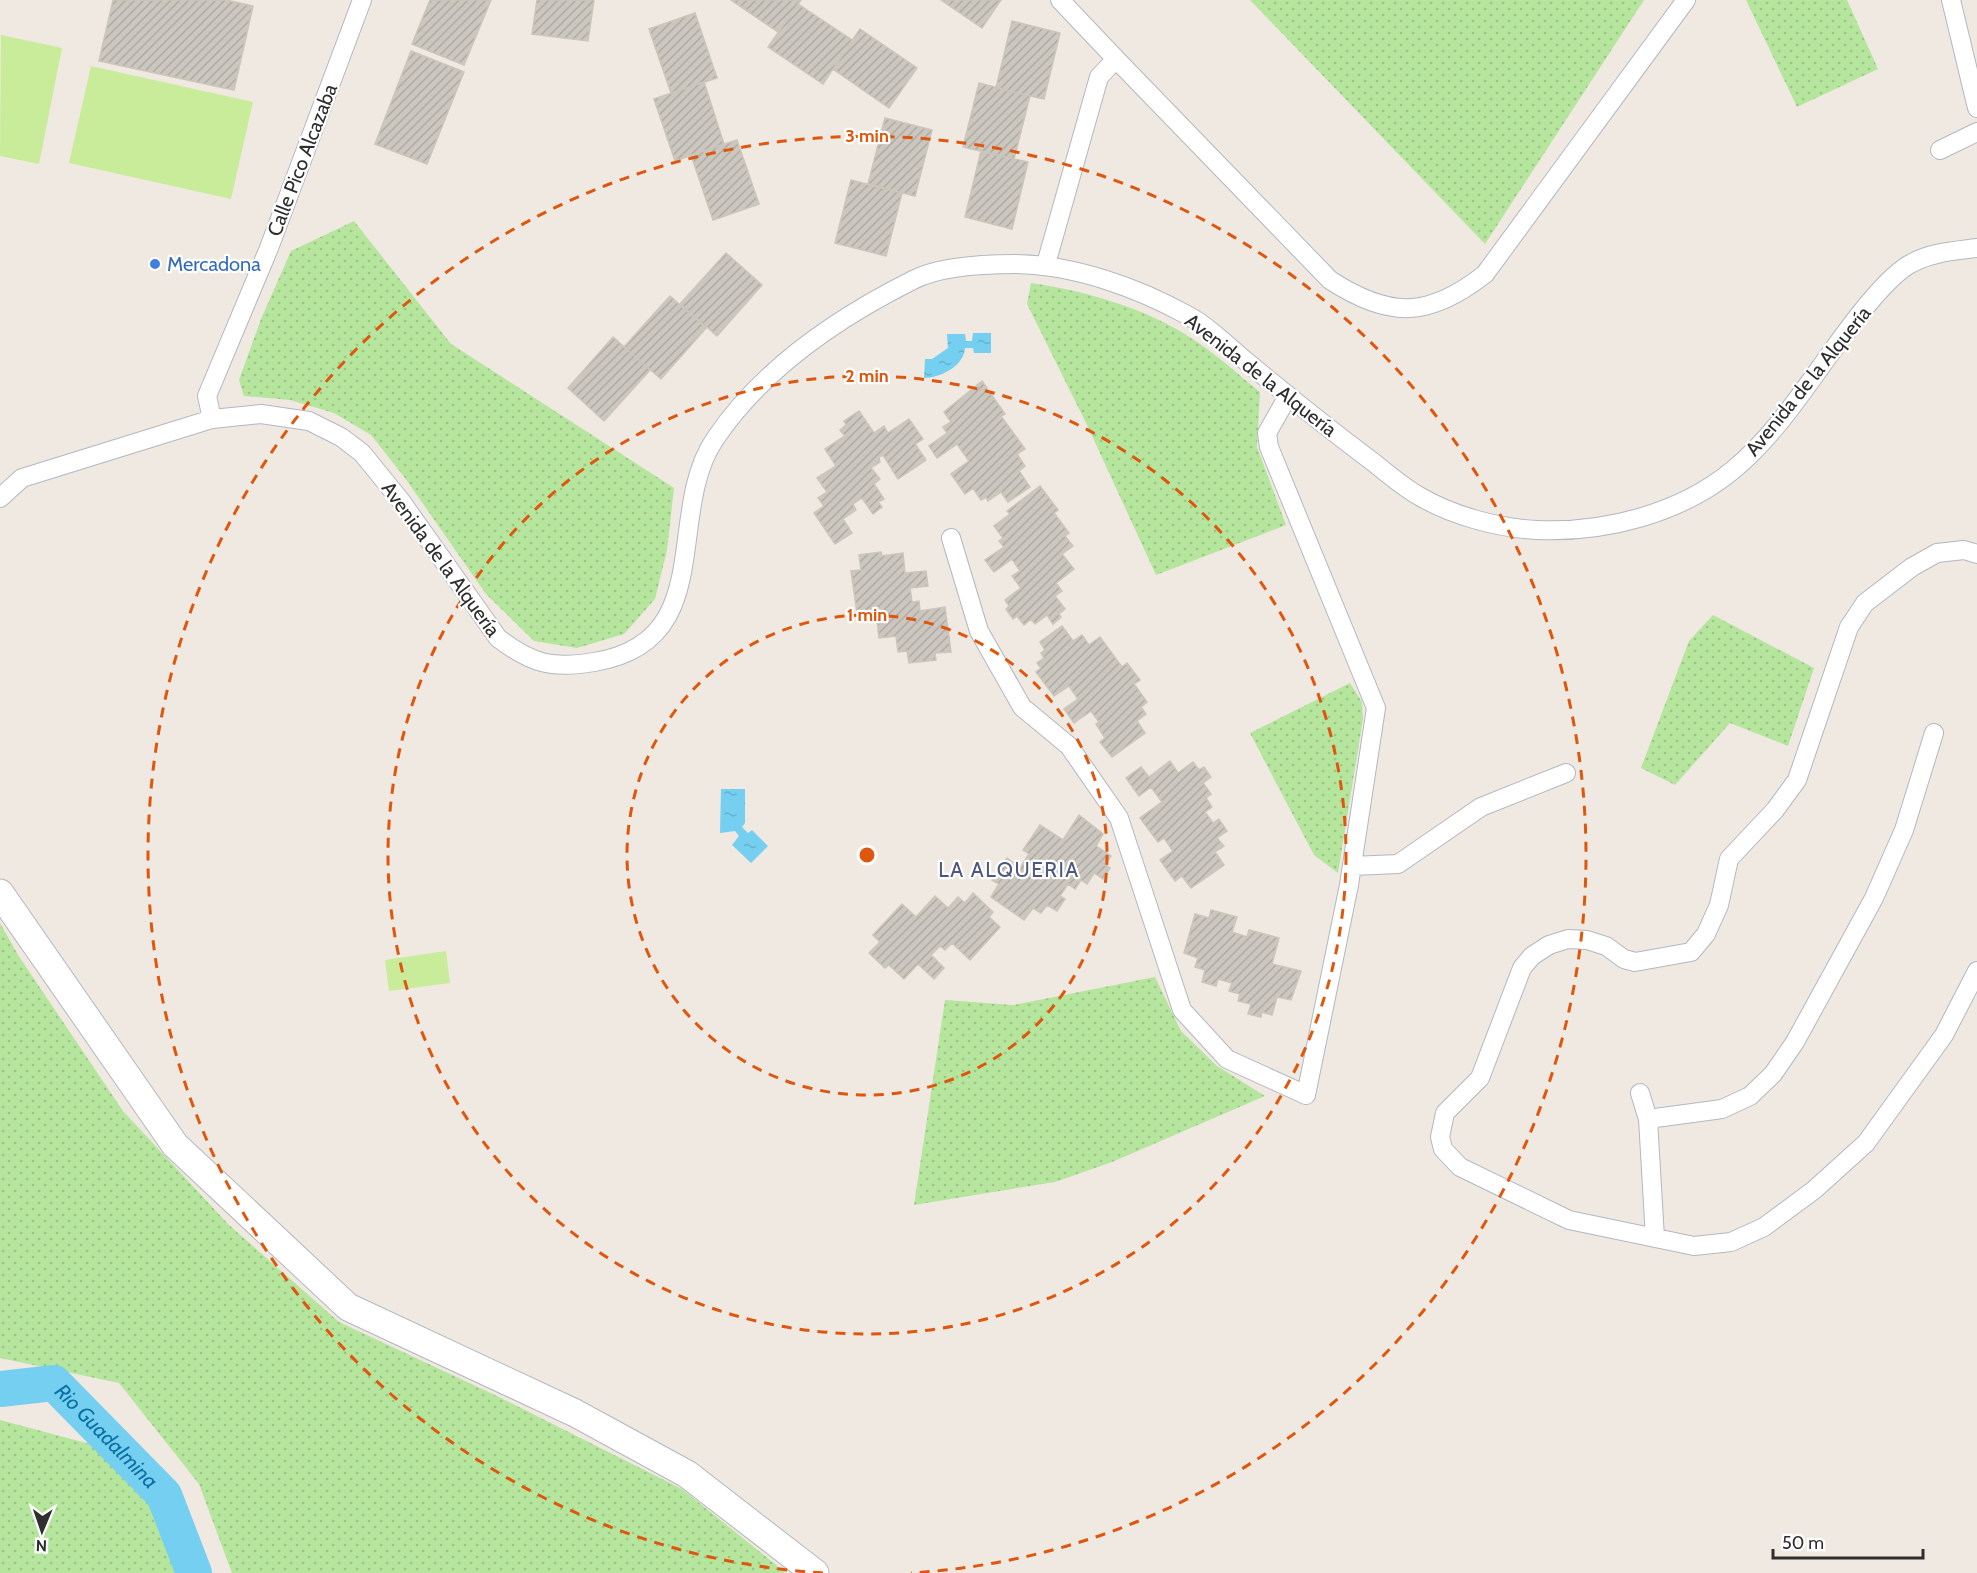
<svg xmlns="http://www.w3.org/2000/svg" width="1977" height="1573" font-family="Cabin,sans-serif">
  <defs>
    <pattern id="grass-dots" width="8" height="8" patternUnits="userSpaceOnUse" patternTransform="scale(1.5)"><rect width="8" height="8" fill="#b6e59e"/><path d="M2 2h.1M6 6h.1" fill="none" stroke="#9dc588" stroke-width="1.8" stroke-linecap="round"/></pattern>
    <pattern id="water-ripples" width="26" height="14" patternUnits="userSpaceOnUse" patternTransform="scale(1.5)"><rect width="26" height="14" fill="#75cff0"/><path d="M2 4q2-2 4 0t4 0M15 11q2-2 4 0t4 0" fill="none" stroke="#66b2ce"/></pattern>
    <pattern id="building-hatch" width="6" height="6" patternUnits="userSpaceOnUse" patternTransform="scale(1.5)"><rect width="6" height="6" fill="#cbc7bf"/><path d="M-1 1l2-2M0 6l6-6M5 7l2-2" fill="none" stroke="#afaba4"/></pattern>
  </defs>
  <rect width="100%" height="100%" fill="#efe9e1"/>
  <path fill="url(#grass-dots)" d="M 1250,0 L 1644,0 L 1485,244 Z
    M 1746,0 L 1847,0 L 1878,69 L 1797,107 Z
    M 354,221 L 451,344 L 674,488 L 667,550 L 655,599 L 624,634 L 577,648 L 534,641 L 486,594 L 405,478 L 371,435 L 334,413 L 290,400 L 244,396 L 239,380 L 261,319 L 291,251 Z
    M 1031,283 C 1091,292 1153,310 1203,346 C 1223,360 1241,377 1260,392 L 1257,447 L 1286,525 L 1156,575 L 1088,427 L 1027,304 Z
    M 1713,615 L 1814,668 L 1788,746 L 1730,723 L 1675,785 L 1641,768 L 1689,641 Z
    M 1350,683 L 1362,702 L 1363,719 L 1338,873 L 1314,855 L 1250,733 Z
    M 0,923 L 18,955 L 123,1111 L 229,1225 L 339,1322 L 497,1396 L 682,1489 L 786,1573 L 232,1573 L 199,1484 L 119,1383 L 0,1358 Z
    M 1155,977 L 1181,1031 L 1217,1066 L 1265,1096 L 1112,1162 L 1055,1182 L 914,1205 L 945,1000 L 1013,1005 Z
    M 0,1420 L 90,1444 L 158,1514 L 181,1573 L 0,1573 Z"/>
  <path fill="#c9ec9a" d="M 1,35 L 62,48 L 39,164 L 0,156 Z
    M 91,66 L 253,102 L 231,199 L 69,163 Z
    M 446,951 L 450,983 L 389,991 L 385,960 Z"/>
  <path fill="url(#water-ripples)" d="M 973,333 L 991,333 L 991,353 L 974,353 L 973,348 L 965,348 C 964,366 940,378 924,378 L 925,359 L 932,359 L 948,348 L 947,334 L 965,334 L 966,341 L 972,341 Z
    M 721,789 L 745,789 L 745,823 L 742,827 L 748,833 L 752,830 L 768,846 L 751,863 L 732,845 L 739,836 L 735,831 L 720,833 Z"/>
  <g fill="none" stroke-linecap="round" stroke-linejoin="round">
    <path stroke="#75cff0" stroke-width="36" id="s1" d="M 0,1389 L 54,1383 L 164,1495 L 194,1573"/>
  </g>
  <path fill="url(#building-hatch)" stroke="#cbc5ba" stroke-width="1.5" d="M 113,0 L 226,0 L 253,6 L 234,90 L 99,61 Z
    M 430,0 L 491,0 L 464,65 L 412,44 Z
    M 537,0 L 594,0 L 588,41 L 532,34 Z
    M 731,0 L 801,0 L 778,32 Z
    M 941,0 L 1001,0 L 982,28 Z
    M 798,4 L 852,40 L 823,84 L 768,47 Z
    M 695,13 L 717,78 L 671,93 L 649,29 Z
    M 1012,21 L 1060,33 L 1044,99 L 996,88 Z
    M 860,29 L 917,68 L 889,108 L 833,69 Z
    M 411,51 L 464,72 L 427,164 L 375,144 Z
    M 704,82 L 724,144 L 675,161 L 654,99 Z
    M 979,83 L 1030,96 L 1014,159 L 963,147 Z
    M 885,118 L 932,130 L 915,196 L 868,184 Z
    M 737,140 L 759,204 L 713,220 L 691,155 Z
    M 981,151 L 1028,162 L 1012,229 L 965,217 Z
    M 851,180 L 902,193 L 886,256 L 835,243 Z
    M 726,253 L 762,285 L 717,336 L 680,304 Z
    M 670,296 L 706,328 L 661,379 L 624,347 Z
    M 613,337 L 650,370 L 604,421 L 568,388 Z
    M 982,381 L 1005,414 L 1001,416 L 1025,449 L 1017,454 L 1025,466 L 1019,471 L 1030,487 L 1008,502 L 1001,492 L 988,501 L 986,497 L 981,500 L 973,488 L 965,494 L 951,474 L 969,461 L 957,444 L 937,458 L 929,446 L 947,433 L 943,427 L 951,422 L 944,412 Z
    M 859,411 L 874,433 L 884,426 L 888,433 L 909,419 L 923,439 L 915,444 L 926,460 L 898,479 L 883,455 L 879,457 L 880,462 L 871,468 L 880,479 L 874,484 L 884,499 L 878,502 L 882,507 L 873,514 L 862,498 L 853,504 L 856,510 L 843,519 L 852,533 L 835,544 L 814,513 L 824,506 L 818,498 L 827,492 L 817,478 L 836,466 L 825,449 L 845,436 L 840,430 L 846,425 L 844,421 Z
    M 1040,486 L 1058,510 L 1054,513 L 1069,533 L 1065,536 L 1073,546 L 1062,554 L 1074,569 L 1056,583 L 1062,591 L 1055,596 L 1065,609 L 1059,614 L 1061,617 L 1053,624 L 1047,615 L 1035,624 L 1031,619 L 1024,625 L 1017,616 L 1013,619 L 1006,609 L 1009,606 L 1005,600 L 1021,588 L 1012,576 L 1020,571 L 1012,559 L 994,572 L 985,560 L 1004,547 L 999,541 L 1003,538 L 994,526 L 1010,514 L 1007,511 Z
    M 881,552 L 882,556 L 903,553 L 905,573 L 926,571 L 928,586 L 910,588 L 912,602 L 919,601 L 920,611 L 945,607 L 951,652 L 935,653 L 936,660 L 909,663 L 907,651 L 898,652 L 896,636 L 879,638 L 876,611 L 857,613 L 851,571 L 861,570 L 859,555 Z
    M 1062,626 L 1073,641 L 1082,635 L 1089,645 L 1100,637 L 1122,667 L 1127,663 L 1140,680 L 1134,684 L 1147,702 L 1141,707 L 1146,714 L 1137,721 L 1145,733 L 1112,757 L 1100,742 L 1105,738 L 1096,724 L 1099,722 L 1091,711 L 1074,723 L 1064,709 L 1078,699 L 1069,686 L 1054,696 L 1036,672 L 1041,668 L 1037,663 L 1044,658 L 1041,653 L 1045,650 L 1040,642 Z
    M 1170,761 L 1178,773 L 1193,762 L 1199,770 L 1204,767 L 1211,777 L 1203,783 L 1211,794 L 1206,798 L 1212,807 L 1205,812 L 1213,823 L 1219,819 L 1227,831 L 1217,838 L 1224,846 L 1215,852 L 1224,865 L 1191,888 L 1182,876 L 1175,881 L 1160,860 L 1173,851 L 1164,838 L 1158,842 L 1140,818 L 1162,802 L 1151,787 L 1139,796 L 1126,778 L 1141,767 L 1149,777 Z
    M 1079,815 L 1103,834 L 1096,846 L 1111,856 L 1105,865 L 1110,868 L 1103,879 L 1094,873 L 1087,884 L 1081,880 L 1075,889 L 1068,884 L 1060,896 L 1065,899 L 1057,911 L 1047,905 L 1041,913 L 1033,908 L 1024,920 L 991,897 L 999,884 L 992,880 L 1007,858 L 1020,868 L 1029,854 L 1023,850 L 1040,825 L 1063,840 Z
    M 973,893 L 993,912 L 989,917 L 1000,927 L 970,960 L 952,943 L 945,950 L 940,946 L 931,955 L 944,968 L 934,979 L 918,964 L 904,979 L 889,965 L 885,968 L 869,953 L 880,942 L 873,935 L 902,904 L 916,917 L 935,896 L 948,908 L 958,897 L 965,903 Z
    M 1211,910 L 1237,917 L 1232,932 L 1247,937 L 1249,930 L 1279,938 L 1272,964 L 1301,971 L 1291,1000 L 1277,997 L 1272,1015 L 1262,1012 L 1261,1017 L 1248,1014 L 1251,1004 L 1238,1001 L 1240,994 L 1229,991 L 1232,983 L 1218,979 L 1216,986 L 1202,982 L 1205,970 L 1195,967 L 1198,958 L 1184,953 L 1195,914 L 1209,918 Z"/>
  <g fill="none" stroke-linecap="round" stroke-linejoin="round">
    <defs>
      <path id="minor" d="M 1060,0 L 1116,59
        M 1951,0 L 1977,108
        M 1940,150 L 1977,132
        M 1046,264 L 1099,77 L 1116,59 L 1330,280 C 1390,319 1429,318 1485,274 L 1686,0
        M 212,419 L 207,396 L 269,248 L 362,0
        M 0,498 L 22,478 L 35,474 L 212,419 L 261,414 L 309,421 L 341,437 L 362,453 L 401,501 L 498,638 C 532,664 552,669 594,662 C 719,642 664,514 715,439 C 762,369 839,317 913,280 C 940,266 985,264 1016,264 C 1074,265 1136,287 1187,315 C 1208,326 1228,346 1247,362 C 1288,396 1330,430 1373,462 C 1388,474 1403,487 1419,496 C 1453,516 1498,528 1537,530 C 1604,533 1680,514 1733,470 C 1772,438 1801,394 1830,354 C 1848,329 1886,276 1912,263 C 1932,252 1955,251 1977,248
        M 951,538 L 979,631 L 1022,707 L 1069,746 L 1119,818 L 1182,1010 L 1227,1059 L 1306,1095 L 1349,885 L 1376,708 L 1269,447 L 1267,433 L 1288,396
        M 1977,554 L 1964,550 L 1937,553 L 1912,567 L 1865,603 L 1849,627 L 1797,780 L 1775,810 L 1729,859 L 1719,905 L 1706,934 L 1691,952 L 1635,962 L 1624,959 L 1606,946 L 1587,940 L 1568,939 L 1549,945 L 1532,956 L 1522,968 L 1480,1078 L 1445,1113 L 1440,1137 L 1443,1149 L 1460,1167 L 1569,1220 L 1694,1246 L 1731,1242 L 1764,1227 L 1814,1190 L 1866,1143 L 1944,1035 L 1977,971
        M 1352,866 L 1398,864 L 1481,807 L 1566,773
        M 1640,1093 L 1648,1119 L 1655,1238
        M 1648,1119 L 1722,1109 L 1750,1096 L 1773,1074 L 1795,1042 L 1874,898 L 1904,830 L 1934,733"/>
      <path id="secondary" d="M 0,893 L 175,1145 L 348,1307 L 575,1413 L 687,1474 L 815,1573"/>
    </defs>
    <use href="#minor" stroke="#b4b7c1" stroke-width="20"/>
    <use href="#secondary" stroke="#b4b7c1" stroke-width="29"/>
    <use href="#minor" stroke="#fff" stroke-width="18"/>
    <use href="#secondary" stroke="#fff" stroke-width="27"/>
  </g>
  <g fill="none" stroke="#df570e" stroke-width="3" stroke-dasharray="10 8">
    <circle cx="867" cy="855" r="240"/>
    <circle cx="867" cy="855" r="479"/>
    <path d="M823 1573A719 719 0 1 1 911 1573"/>
  </g>
  <circle fill="#3f7fe0" stroke="#fff" stroke-width="2" cx="155" cy="264" r="6"/>
  <g text-anchor="middle" stroke-width="4.5" stroke-linejoin="round" paint-order="stroke">
    <g font-size="20" fill="#2e2e2e" stroke="#fff">
      <text transform="translate(302 160) rotate(-69)" y="7">Calle Pico Alcazaba</text>
      <text transform="translate(1261 375) rotate(38)" y="7">Avenida de la Alquería</text>
      <text transform="translate(1808 381) rotate(-51)" y="7">Avenida de la Alquería</text>
      <text transform="translate(441 559) rotate(54)" y="7">Avenida de la Alquería</text>
    </g>
    <g font-size="20" fill="#366cbe" stroke="#fff" text-anchor="start">
      <text x="167" y="271">Mercadona</text>
    </g>
    <g font-size="21" letter-spacing="1.5" fill="#4d5680" stroke="#fff">
      <text x="1009" y="877">LA ALQUERIA</text>
    </g>
    <g font-size="21" font-style="italic" fill="#0d6fa3" stroke="#fff">
      <text dy="7" stroke="none"><textPath href="#s1" startOffset="129">Rio Guadalmina</textPath></text>
    </g>
  </g>
  <circle cx="867" cy="855" r="9" fill="#df570e" stroke="#fff" stroke-width="3"/>
  <g font-size="18" text-anchor="middle" font-weight="bold" fill="#df570e" stroke="#fff" stroke-width="4.5" stroke-linejoin="round" paint-order="stroke">
    <text x="867" y="142">3 min</text>
    <text x="867" y="382">2 min</text>
    <text x="867" y="621">1 min</text>
  </g>
  <g transform="translate(42 1531) rotate(182)" stroke="#ffffff" stroke-width="4.5" paint-order="stroke">
  <path d="M0-4.5L10 22L0 15L-10 22Z" fill="#2e2e2e"/>
  <text y="-9" font-size="16" font-weight="bold" text-anchor="middle" fill="#2e2e2e">N</text>
  </g>
  <path d="M1773 1549v9h150v-9" fill="none" stroke="#2e2e2e" stroke-width="3"/>
  <text x="1782" y="1549" font-size="18" fill="#2e2e2e" stroke="#ffffff" stroke-width="4.5" paint-order="stroke">50 m</text>
</svg>
